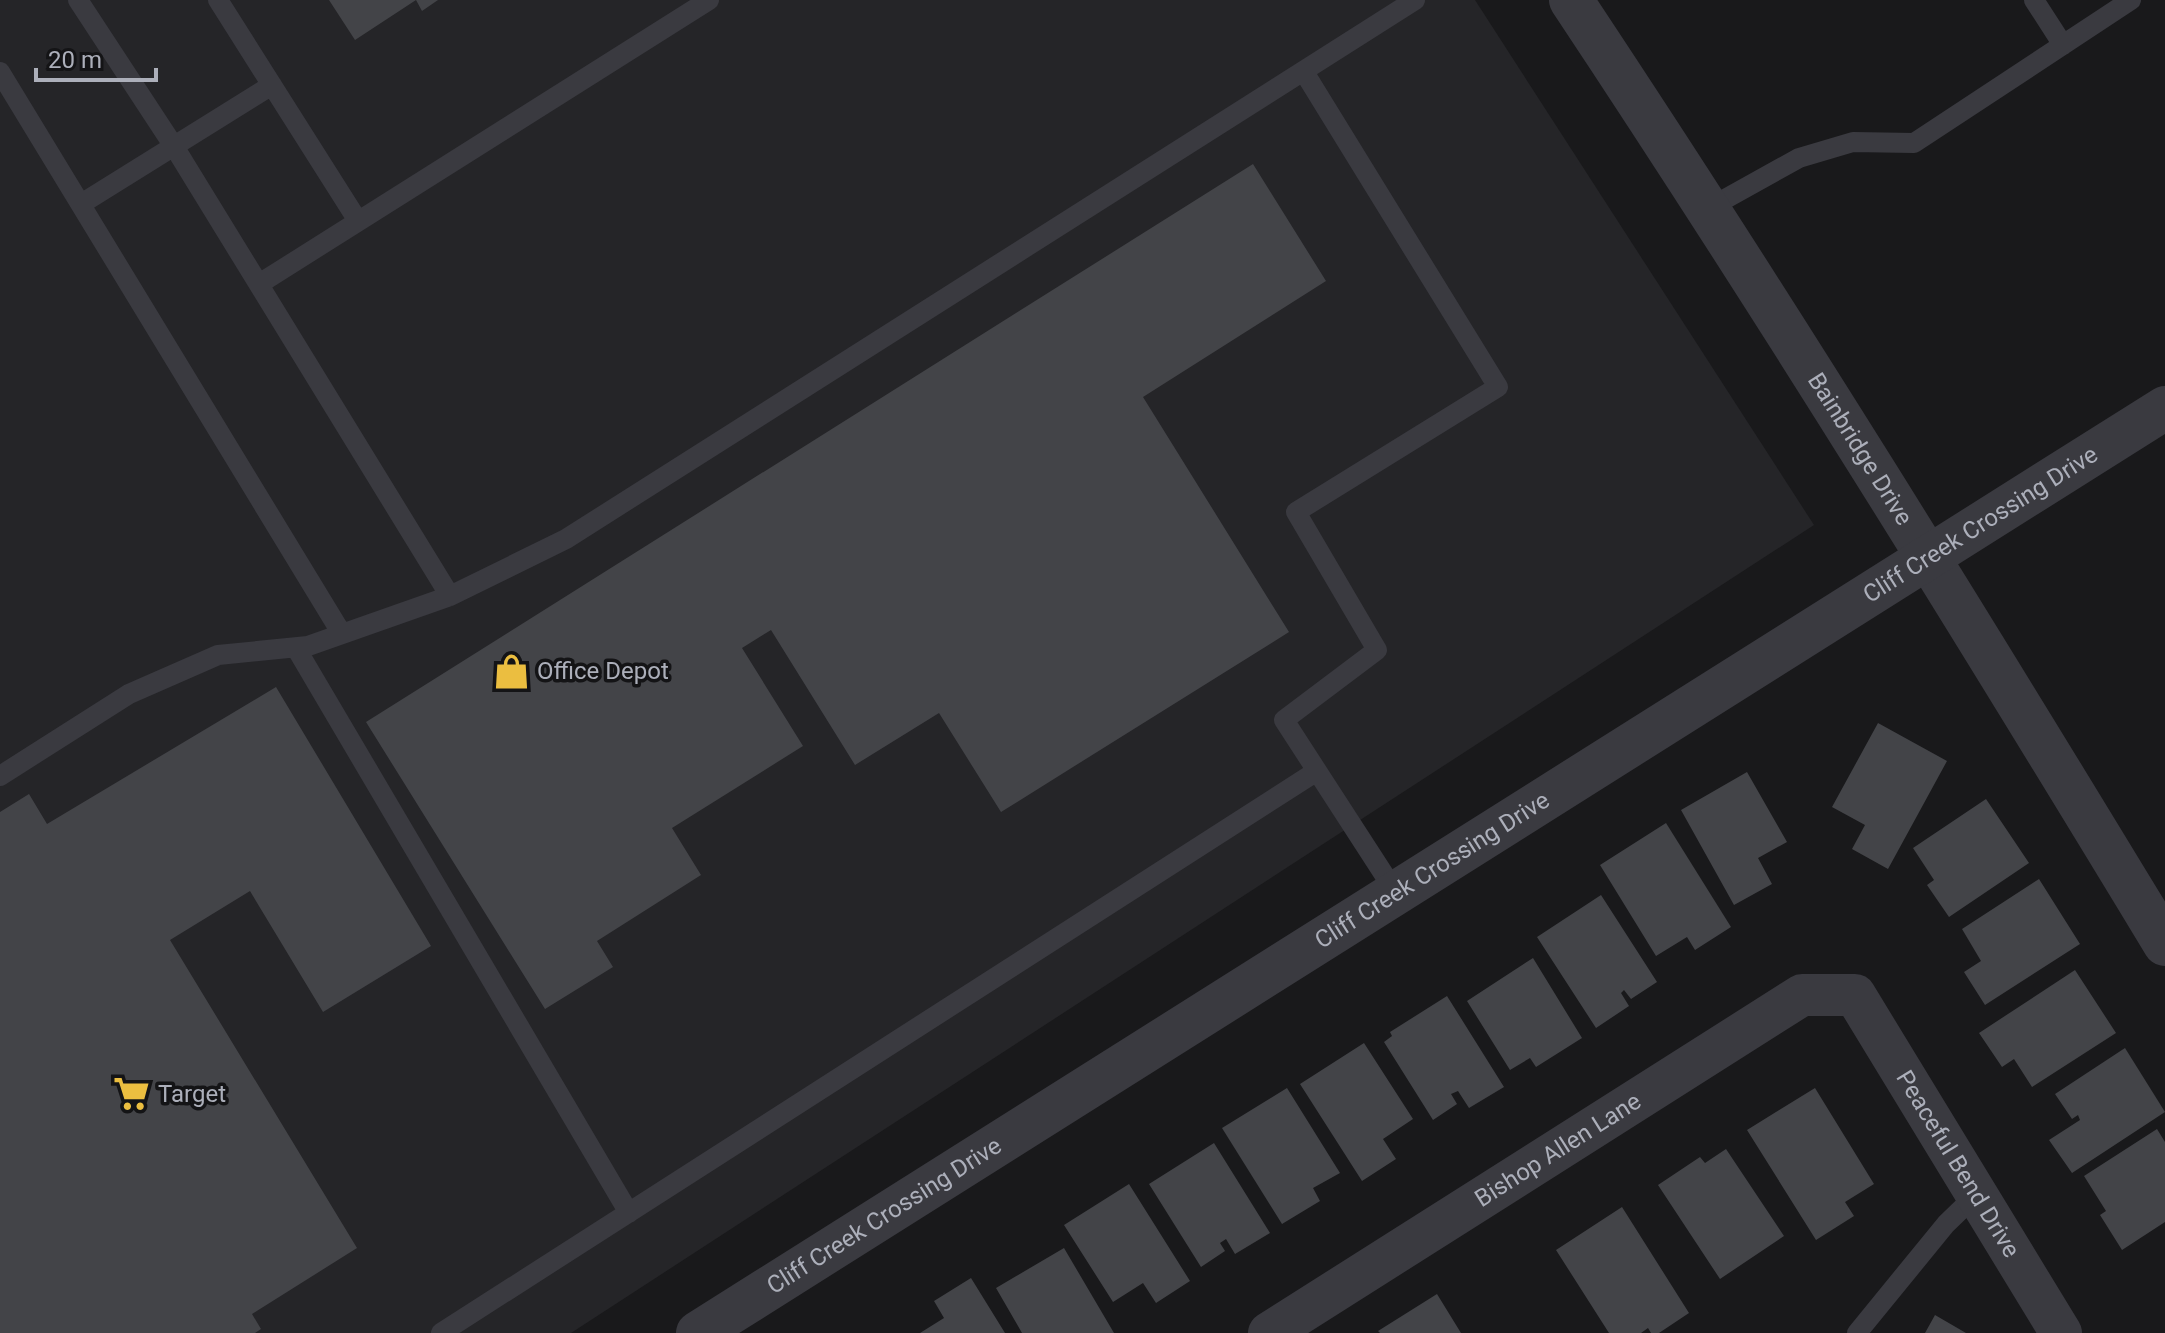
<svg xmlns="http://www.w3.org/2000/svg" width="2165" height="1333" font-family="Roboto,sans-serif">
  <rect width="100%" height="100%" fill="#19191b"/>
  <path fill="#252528" d="M 0,0 L 1475,0 L 1814,525 L 571,1333 L 0,1333 Z"/>
  <path fill="#434448" d="M 329,0 L 438,0 L 422,11 L 416,0 L 355,40 Z
    M 1253,164 L 1326,281 L 1143,397 L 1289,632 L 1001,812 L 939,713 L 855,765 L 771,630 L 742,648 L 803,746 L 672,828 L 701,875 L 597,941 L 613,967 L 545,1009 L 366,722 Z
    M 276,687 L 431,946 L 323,1012 L 250,891 L 170,940 L 357,1248 L 252,1314 L 261,1329 L 255,1333 L 0,1333 L 0,812 L 29,794 L 47,824 Z
    M 1878,723 L 1947,761 L 1888,869 L 1852,849 L 1865,825 L 1832,807 Z
    M 1747,772 L 1787,842 L 1758,858 L 1772,884 L 1734,905 L 1681,810 Z
    M 1986,799 L 2029,863 L 1949,917 L 1927,885 L 1934,880 L 1913,848 Z
    M 1666,823 L 1731,927 L 1695,950 L 1687,937 L 1656,956 L 1600,865 Z
    M 2039,879 L 2080,944 L 1985,1005 L 1964,972 L 1981,961 L 1962,929 Z
    M 1601,895 L 1657,982 L 1631,999 L 1624,990 L 1621,993 L 1629,1006 L 1596,1028 L 1537,937 Z
    M 1533,958 L 1582,1038 L 1536,1067 L 1530,1058 L 1510,1070 L 1467,1001 Z
    M 2075,970 L 2116,1033 L 2032,1087 L 2014,1059 L 2002,1067 L 1979,1033 Z
    M 1447,996 L 1504,1087 L 1469,1108 L 1458,1091 L 1451,1094 L 1457,1104 L 1433,1120 L 1384,1042 L 1392,1036 L 1390,1032 Z
    M 1364,1043 L 1413,1119 L 1383,1139 L 1396,1159 L 1362,1181 L 1300,1084 Z
    M 2125,1048 L 2165,1112 L 2072,1173 L 2049,1140 L 2080,1120 L 2078,1115 L 2072,1119 L 2055,1094 Z
    M 1287,1088 L 1340,1173 L 1313,1188 L 1320,1201 L 1282,1224 L 1222,1128 Z
    M 1815,1088 L 1874,1184 L 1845,1202 L 1854,1216 L 1816,1240 L 1747,1130 Z
    M 2157,1129 L 2165,1142 L 2165,1222 L 2122,1250 L 2100,1215 L 2106,1211 L 2084,1176 Z
    M 1214,1143 L 1270,1233 L 1235,1254 L 1226,1239 L 1220,1243 L 1225,1251 L 1201,1267 L 1149,1184 Z
    M 1726,1149 L 1784,1236 L 1720,1279 L 1658,1185 L 1700,1157 L 1705,1163 Z
    M 1129,1184 L 1190,1281 L 1156,1303 L 1143,1283 L 1113,1302 L 1064,1225 Z
    M 1622,1207 L 1689,1313 L 1659,1333 L 1651,1333 L 1648,1328 L 1641,1333 L 1609,1333 L 1556,1250 Z
    M 1064,1248 L 1114,1333 L 1022,1333 L 996,1288 Z
    M 971,1278 L 1005,1333 L 920,1333 L 944,1318 L 934,1301 Z
    M 1437,1294 L 1461,1333 L 1380,1333 L 1378,1331 Z
    M 1935,1315 L 1966,1333 L 1925,1333 Z"/>
  <g fill="none" stroke-linecap="round" stroke-linejoin="round">
    <path stroke="#3a3a40" stroke-width="20" d="M 78,0 L 175,148 L 450,596
      M 218,0 L 358,221
      M 2034,0 L 2063,45
      M 0,72 L 342,634
      M 1304,72 L 1498,387 L 1296,512 L 1377,650 L 1284,720 L 1396,893
      M 81,204 L 272,85
      M 1709,208 L 1799,158 L 1853,142 L 1914,143 L 2131,0
      M 259,284 L 709,0
      M 296,648 L 629,1213
      M 0,776 L 129,694 L 218,655 L 308,646 L 450,596 L 566,539 L 1415,0
      M 441,1333 L 1317,771
      M 1857,1333 L 1946,1224 L 1977,1194"/>
    <path stroke="#3a3a40" stroke-width="42" id="s1" d="M 1269,1333 L 1802,995 L 1855,995 L 2061,1333"/>
    <g stroke="#3a3a40" stroke-width="44">
      <path id="s2" d="M 1571,0 C 1777,310 1972,626 2165,944"/>
      <path id="s3" d="M 698,1333 L 2165,408"/>
    </g>
  </g>
  <defs>
    <symbol id="shop-bare" viewBox="-9 -9 18 18"><path d="M-5-2.5h2.3a2.7 3.5 0 0 1 5.4 0H5L5.5 6h-11ZM-1.5-2.5h3a1.5 2.3 0 0 0-3 0Z" fill="#ebbe40" stroke="#141416" stroke-width="2.5" paint-order="stroke"/></symbol>
    <symbol id="supermarket-bare" viewBox="-9 -9 18 18"><path d="M-6-5.5h2.5l.6 2H6L4.5 2H-2.5L-4.4-4H-6ZM-1.5 3.2a1.3 1.3 0 1 0 .1 0ZM3 3.2a1.3 1.3 0 1 0 .1 0Z" fill="#ebbe40" stroke="#141416" stroke-width="2.5" paint-order="stroke"/></symbol>
  </defs>
  <g fill-rule="evenodd">
    <use href="#shop-bare" x="486" y="646" width="51" height="51"/>
    <use href="#supermarket-bare" x="106" y="1068" width="51" height="51"/>
  </g>
  <g text-anchor="middle" stroke-width="7" stroke-linejoin="round" paint-order="stroke">
    <g font-size="24" fill="#acafba" stroke="#141416">
      <text dy="8" stroke="none"><textPath href="#s2" startOffset="534">Bainbridge Drive</textPath></text>
      <text dy="8" stroke="none"><textPath href="#s3" startOffset="1516">Cliff Creek Crossing Drive</textPath></text>
      <text dy="8" stroke="none"><textPath href="#s3" startOffset="868">Cliff Creek Crossing Drive</textPath></text>
      <text dy="8" stroke="none"><textPath href="#s1" startOffset="342">Bishop Allen Lane</textPath></text>
      <text dy="8" stroke="none"><textPath href="#s1" startOffset="882">Peaceful Bend Drive</textPath></text>
      <text dy="8" stroke="none"><textPath href="#s3" startOffset="220">Cliff Creek Crossing Drive</textPath></text>
    </g>
    <g font-size="24" fill="#acafba" stroke="#141416" text-anchor="start">
      <text x="537" y="679">Office Depot</text>
      <text x="158" y="1102">Target</text>
    </g>
  </g>
  <path d="M36 68v12h120v-12" fill="none" stroke="#acafba" stroke-width="4"/>
  <text x="48" y="68" font-size="24" fill="#acafba" stroke="#141416" stroke-width="6" paint-order="stroke">20 m</text>
</svg>
